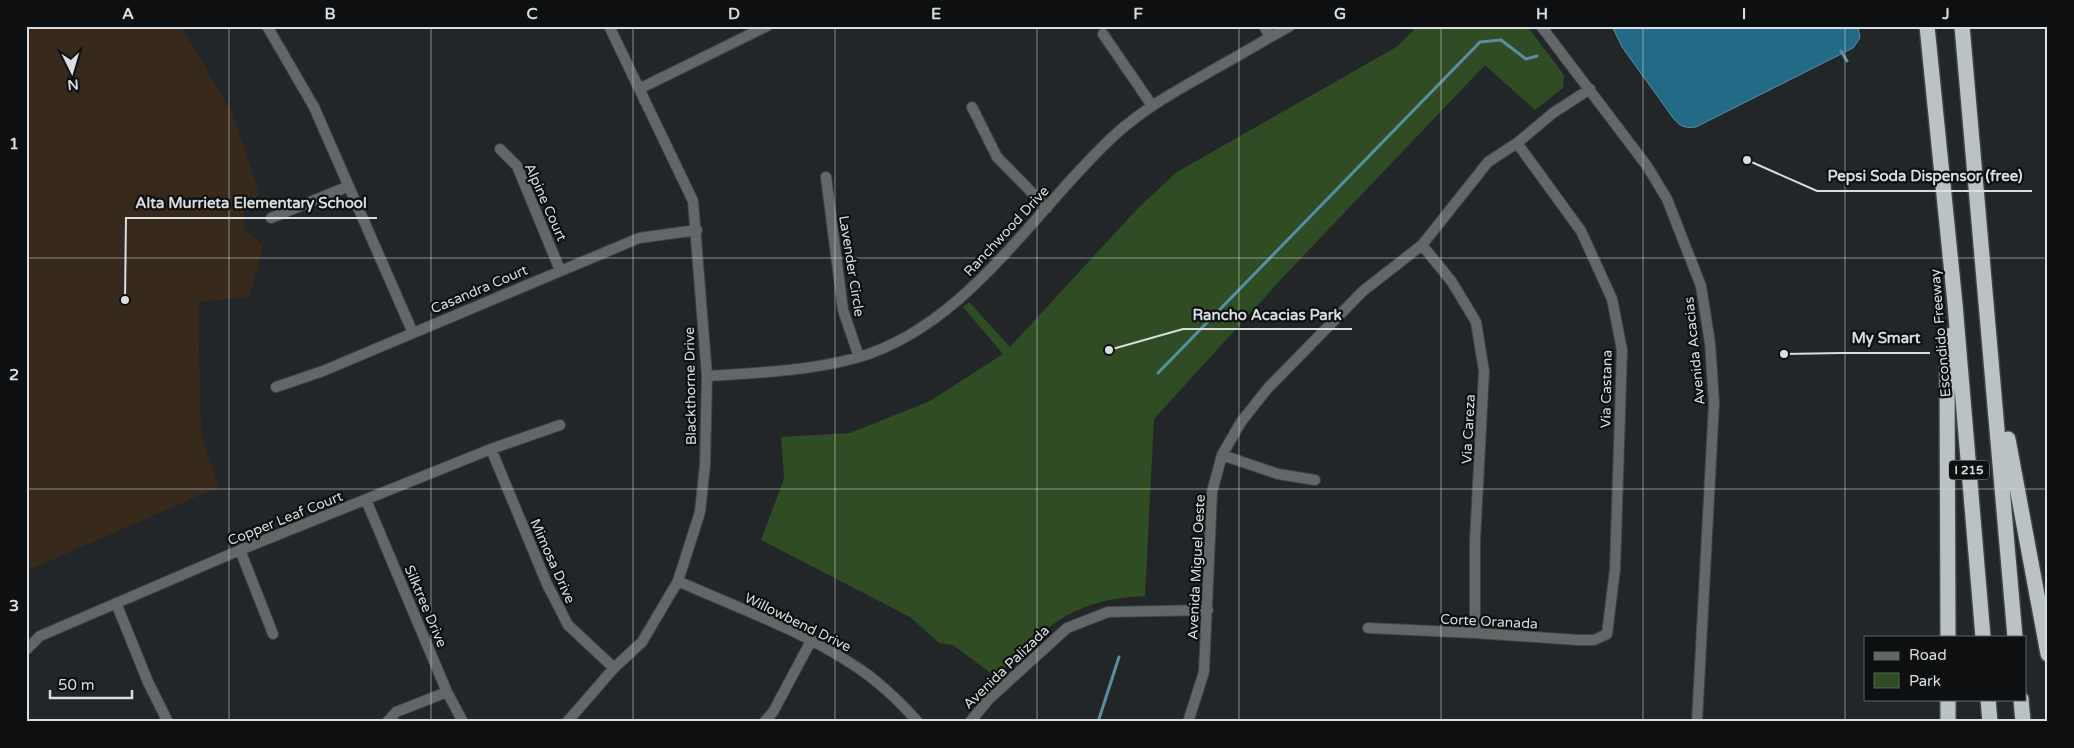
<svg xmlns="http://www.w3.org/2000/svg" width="2074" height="748" font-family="'Varela Round',sans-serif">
  <rect width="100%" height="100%" fill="#222629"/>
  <path fill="#372a1c" d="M 26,26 L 181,26 L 231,111 L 260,194 L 244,208 L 244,229 L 263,245 L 250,297 L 198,302 L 201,433 L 219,487 L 26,571 Z"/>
  <path fill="#2f4c25" d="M 1417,26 L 1527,26 L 1564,75 L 1563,88 L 1535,110 L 1485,65 L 1286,274 L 1154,419 L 1145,596 C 1072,599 1044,627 996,677 L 953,645 L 939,643 L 910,617 L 761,540 L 784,479 L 781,437 L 850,433 L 930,401 L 1003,354 L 963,307 L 969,302 L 1010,347 L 1140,206 L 1177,172 L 1398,46 Z"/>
  <path fill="#226a86" stroke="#5a8da1" d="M 1612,26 L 1858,26 L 1860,38 L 1853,48 L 1696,127 C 1683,129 1678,125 1671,115 L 1622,47 Z"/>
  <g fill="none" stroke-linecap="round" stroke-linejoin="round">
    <path stroke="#5a8da1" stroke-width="3" d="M 1841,51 L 1847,61
      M 1158,373 L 1480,42 L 1501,40 L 1526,59 L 1537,56
      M 1098,722 L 1119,657"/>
    <defs>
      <path id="minor" d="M 267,26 L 314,107 L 413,333
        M 1264,26 L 1270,37
        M 1541,26 L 1647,166 L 1667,199 L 1701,286 L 1710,343 L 1714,403 L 1697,722
        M 1103,34 L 1151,104
        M 639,89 L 767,26
        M 972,107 L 997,157 L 1047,208
        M 500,149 L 517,166 L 560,270
        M 826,177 L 843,310 L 859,357
        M 271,218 L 349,186
        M 1422,245 L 1452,282 L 1476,322 L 1484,371 L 1475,540 L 1475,633
        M 707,376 C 757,373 808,371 856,358 C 969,326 1035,207 1117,133 C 1148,105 1182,88 1218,67 C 1242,54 1266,39 1290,26
        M 276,387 L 323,371 L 639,238 L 697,230
        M 491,449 L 547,584 L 568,625 L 614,668
        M 1222,455 L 1278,474 L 1315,480
        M 366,500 L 447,692 L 463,722
        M 240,550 L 273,634
        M 678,581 C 735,607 804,631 855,666 C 879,681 899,701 918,722
        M 116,603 L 148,682 L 168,722
        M 1368,628 L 1475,633 L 1578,640 L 1594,640 L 1607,634 L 1615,569 L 1622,350 L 1612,299 L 1581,231 L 1517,143
        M 26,650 L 40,636 L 240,550 L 491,449 L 560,425
        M 387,722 L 396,712 L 447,692
        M 567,722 L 614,668 L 642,642 L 678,581 L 700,512 L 705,465 L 707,376 L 693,201 L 609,26
        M 764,722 L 773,712 L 811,641
        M 970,722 L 989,699 L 1067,628 L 1108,612 L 1208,610
        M 1188,722 L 1204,672 L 1212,492 L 1222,455 L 1241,422 L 1268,388 L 1363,291 L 1422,245 L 1488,162 L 1517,143 L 1553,113 L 1590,89"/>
      <path id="motorway" d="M 1927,26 L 1955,304 L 1983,637
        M 1962,26 L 2015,637
        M 2008,439 L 2048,654
        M 1948,637 L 1947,364 L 1951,335
        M 1948,699 L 1948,722
        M 1988,699 L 1990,722
        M 2021,699 L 2023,722"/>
    </defs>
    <use href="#minor" stroke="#404346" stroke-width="12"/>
    <use href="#motorway" stroke="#404346" stroke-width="18"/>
    <use href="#minor" stroke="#636767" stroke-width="10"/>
    <use href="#motorway" stroke="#bac2c3" stroke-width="15"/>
  </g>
  <path fill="none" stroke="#dbdee0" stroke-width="1" stroke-opacity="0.55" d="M 229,26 L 229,722M 431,26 L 431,722M 633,26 L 633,722M 835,26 L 835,722M 1037,26 L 1037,722M 1239,26 L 1239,722M 1441,26 L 1441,722M 1643,26 L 1643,722M 1845,26 L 1845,722M 26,258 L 2048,258M 26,489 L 2048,489"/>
  <g text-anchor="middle" stroke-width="4.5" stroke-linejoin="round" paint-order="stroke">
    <rect fill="#0d0f10" stroke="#9da0a2" stroke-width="1" x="1949" y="460.5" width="40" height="19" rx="4"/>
    <g font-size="12" font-weight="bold" fill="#dbdee0">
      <text x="1969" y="474">I 215</text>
    </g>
    <g font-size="14" fill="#dbdee0" stroke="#0d0f10">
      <text transform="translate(546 202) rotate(66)" y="5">Alpine Court</text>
      <text transform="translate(1006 231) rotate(-47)" y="5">Ranchwood Drive</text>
      <text transform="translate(852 266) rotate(81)" y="5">Lavender Circle</text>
      <text transform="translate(479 289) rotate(-23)" y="5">Casandra Court</text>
      <text transform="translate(1940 333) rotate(-95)" y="5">Escondido Freeway</text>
      <text transform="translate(1694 351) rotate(-96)" y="5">Avenida Acacias</text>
      <text transform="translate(690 386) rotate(-91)" y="5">Blackthorne Drive</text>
      <text transform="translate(1606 389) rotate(-89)" y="5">Via Castana</text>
      <text transform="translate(1468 429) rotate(-87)" y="5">Via Careza</text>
      <text transform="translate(285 518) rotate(-22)" y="5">Copper Leaf Court</text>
      <text transform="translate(553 561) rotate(66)" y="5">Mimosa Drive</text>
      <text transform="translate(1196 567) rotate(-87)" y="5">Avenida Miguel Oeste</text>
      <text transform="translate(426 606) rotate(67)" y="5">Silktree Drive</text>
      <text transform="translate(1489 621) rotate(3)" y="5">Corte Oranada</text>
      <text transform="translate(798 622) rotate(26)" y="5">Willowbend Drive</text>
      <text transform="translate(1006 667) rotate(-44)" y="5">Avenida Palizada</text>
    </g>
  </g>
  <path fill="none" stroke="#dbdee0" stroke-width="2" d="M1747 160L1817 191H2032M125 300L126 218H377M1109 350L1183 329H1352M1784 354L1841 353H1930"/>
  <g fill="#dbdee0" stroke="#0d0f10" stroke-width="2">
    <circle cx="1747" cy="160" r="5"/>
    <circle cx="125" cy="300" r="5"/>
    <circle cx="1109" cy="350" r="5"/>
    <circle cx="1784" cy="354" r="5"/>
  </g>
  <g font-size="15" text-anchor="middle" font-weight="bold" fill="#dbdee0" stroke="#0d0f10" stroke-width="4.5" stroke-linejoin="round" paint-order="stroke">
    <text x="1925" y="181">Pepsi Soda Dispensor (free)</text>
    <text x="251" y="208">Alta Murrieta Elementary School</text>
    <text x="1267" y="320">Rancho Acacias Park</text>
    <text x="1886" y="343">My Smart</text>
  </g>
  <rect width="2074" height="748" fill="none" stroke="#0d0f10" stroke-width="55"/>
  <rect x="1864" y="636" width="162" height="65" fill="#0d0f10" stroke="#5f6263"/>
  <rect x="1874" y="652" width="25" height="8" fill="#636767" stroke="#5f6263"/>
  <text x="1909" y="660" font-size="15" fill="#dbdee0">Road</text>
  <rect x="1874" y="673" width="25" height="15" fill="#2f4c25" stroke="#5f6263"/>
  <text x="1909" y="686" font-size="15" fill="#dbdee0">Park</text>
  <g transform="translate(72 72) rotate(175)" stroke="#0d0f10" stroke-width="4" paint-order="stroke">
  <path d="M0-4L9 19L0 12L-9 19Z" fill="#dbdee0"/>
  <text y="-8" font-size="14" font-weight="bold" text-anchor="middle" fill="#dbdee0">N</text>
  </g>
  <path d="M50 690v8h82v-8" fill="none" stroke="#dbdee0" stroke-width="2.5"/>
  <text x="58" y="690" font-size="15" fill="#dbdee0" stroke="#0d0f10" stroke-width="4" paint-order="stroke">50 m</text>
  <rect x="28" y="28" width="2018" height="692" fill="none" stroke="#dbdee0" stroke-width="2"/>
  <g font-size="16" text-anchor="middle" font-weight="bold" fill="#dbdee0">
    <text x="128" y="19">A</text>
    <text x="330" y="19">B</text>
    <text x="532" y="19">C</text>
    <text x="734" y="19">D</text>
    <text x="936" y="19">E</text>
    <text x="1138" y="19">F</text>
    <text x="1340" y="19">G</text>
    <text x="1542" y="19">H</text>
    <text x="1744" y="19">I</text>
    <text x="1946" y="19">J</text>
    <text x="14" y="149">1</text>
    <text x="14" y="380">2</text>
    <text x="14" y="611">3</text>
  </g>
</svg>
